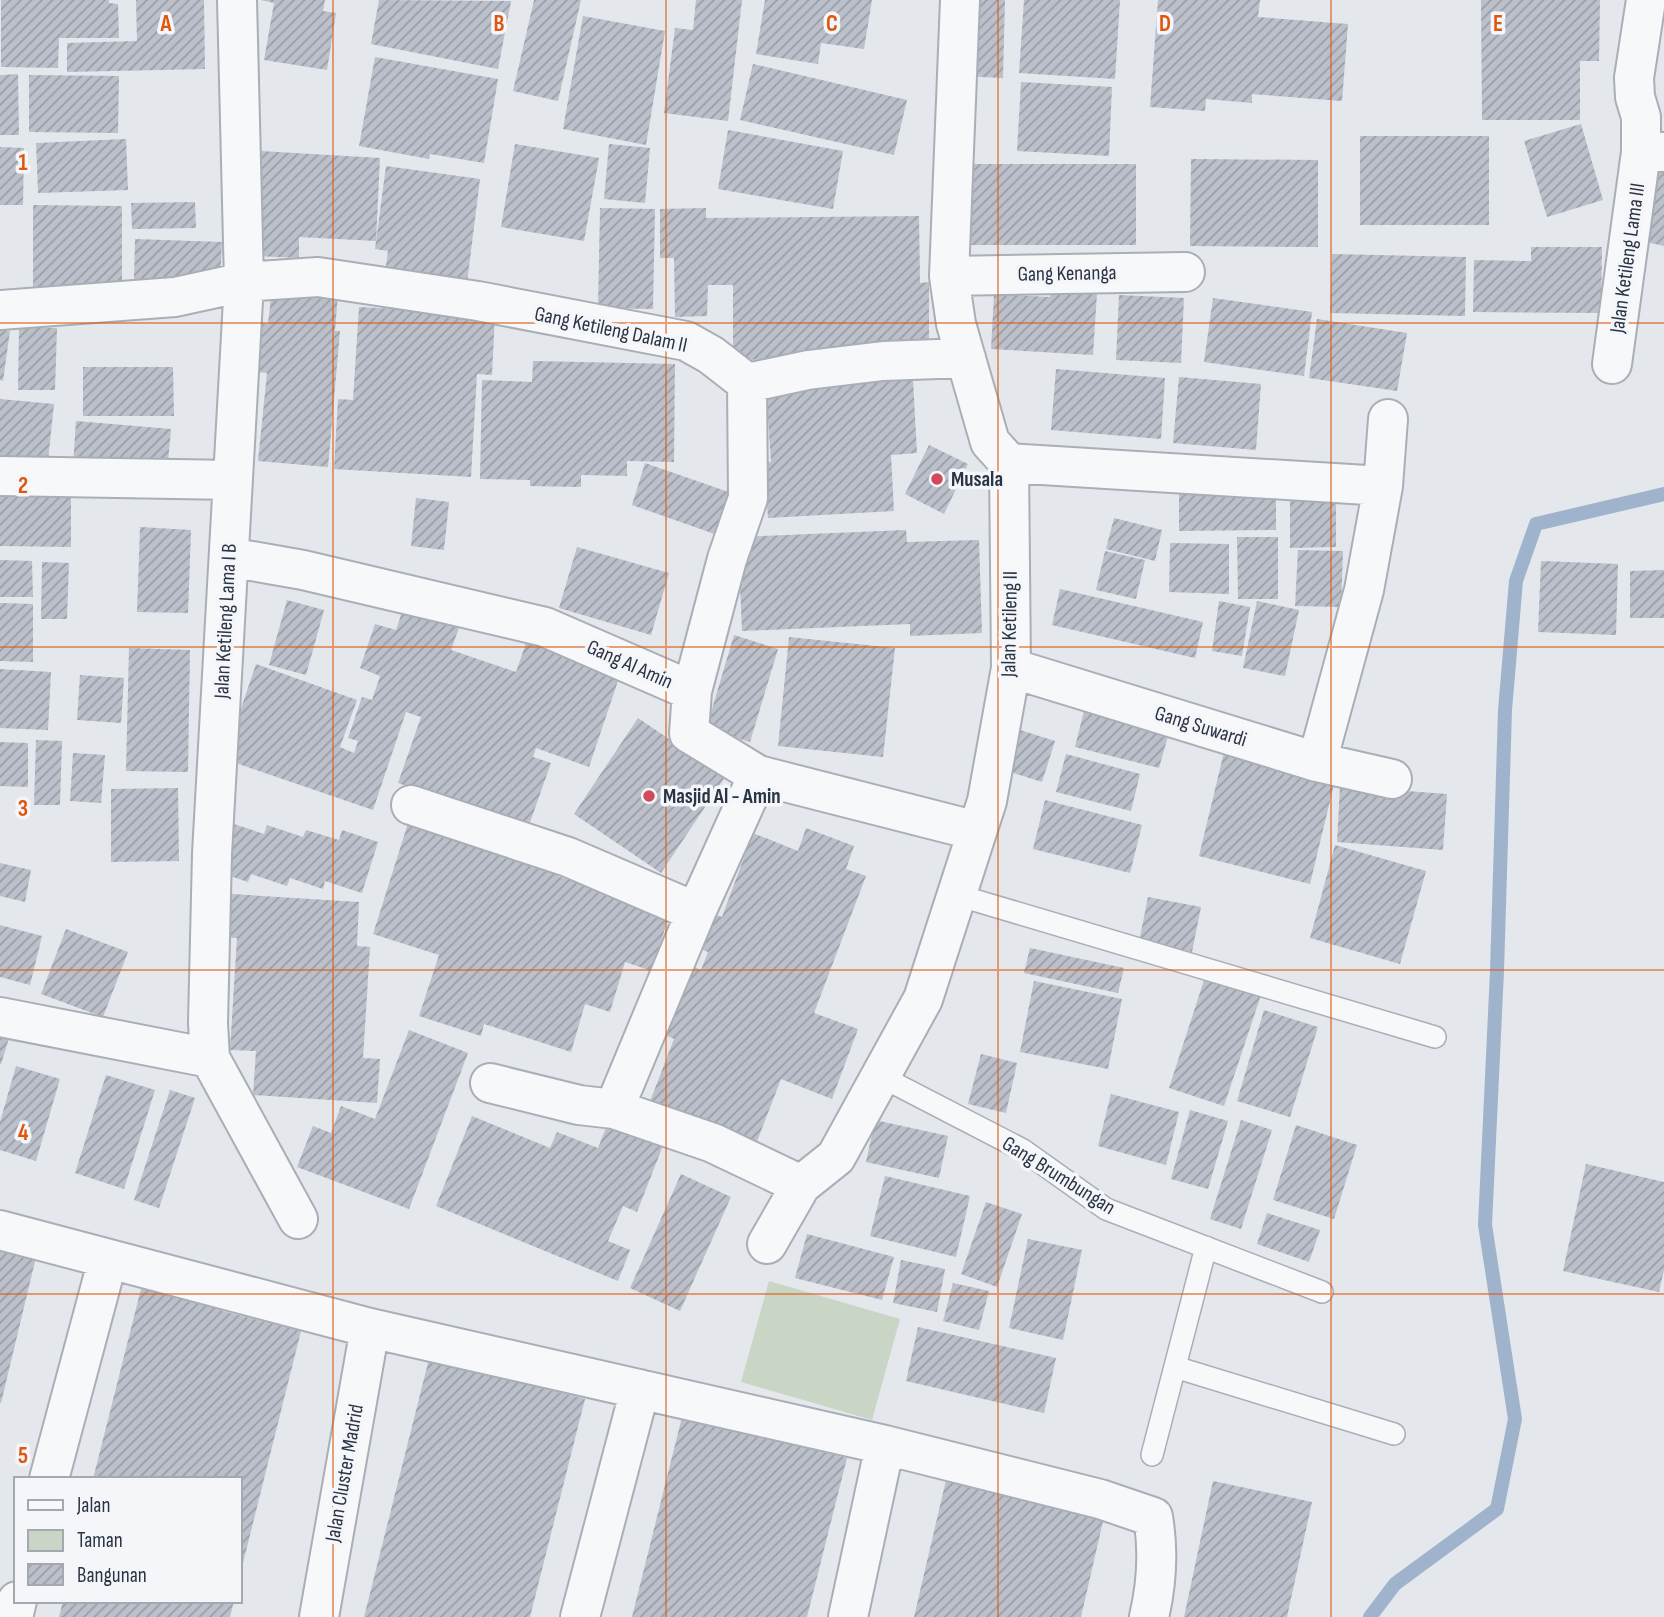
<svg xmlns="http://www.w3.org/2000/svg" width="1664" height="1617" font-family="'Sofia Sans Condensed',sans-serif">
  <defs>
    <pattern id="building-hatch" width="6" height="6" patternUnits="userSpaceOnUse" patternTransform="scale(1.75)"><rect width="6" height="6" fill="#bbc0ca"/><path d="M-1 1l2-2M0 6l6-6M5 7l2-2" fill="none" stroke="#989da6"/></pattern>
  </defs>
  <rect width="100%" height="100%" fill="#e4e7ec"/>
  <path fill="#c9d6c5" d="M 769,1281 L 900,1319 L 872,1420 L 741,1382 Z"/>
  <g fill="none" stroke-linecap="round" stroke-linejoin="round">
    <path stroke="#9fb4cc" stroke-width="14" d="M 1370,1617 L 1395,1584 L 1497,1509 L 1515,1419 L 1485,1225 L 1497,971 L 1505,710 L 1516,581 L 1536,524 L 1664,494"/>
  </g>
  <path fill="url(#building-hatch)" d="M 1,0 L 109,0 L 109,3 L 118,4 L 119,38 L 59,38 L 58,68 L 1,67 Z
    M 136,0 L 204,0 L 205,69 L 67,72 L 67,43 L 137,41 Z
    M 261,0 L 325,0 L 323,11 L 336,13 L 327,70 L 264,60 L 274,3 Z
    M 379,0 L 511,1 L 498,69 L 371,44 Z
    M 534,0 L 581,0 L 558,101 L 513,91 Z
    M 696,0 L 742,0 L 728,121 L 664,113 L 675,28 L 693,30 Z
    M 765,0 L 872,0 L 864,49 L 821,43 L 818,64 L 756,54 Z
    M 963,0 L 1005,0 L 1003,78 L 960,76 Z
    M 1024,0 L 1120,0 L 1115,79 L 1019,73 Z
    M 1158,0 L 1260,0 L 1258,17 L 1348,24 L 1342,101 L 1252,94 L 1252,103 L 1206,99 L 1205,111 L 1150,107 Z
    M 1481,0 L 1600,0 L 1599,61 L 1580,61 L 1580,120 L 1482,120 Z
    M 583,16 L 665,31 L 646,145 L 563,129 Z
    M 375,57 L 498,79 L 484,163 L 430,154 L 429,159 L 359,146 Z
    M 753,64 L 907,100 L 894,155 L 740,120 Z
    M 18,74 L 19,135 L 0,135 L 0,75 Z
    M 29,75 L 119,76 L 118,133 L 29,132 Z
    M 1021,82 L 1112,87 L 1109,156 L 1017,151 Z
    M 1581,124 L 1603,200 L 1547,217 L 1524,141 Z
    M 728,130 L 843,151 L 833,209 L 718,189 Z
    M 1360,136 L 1489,136 L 1489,225 L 1360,225 Z
    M 126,139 L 128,190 L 38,193 L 36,143 Z
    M 515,144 L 599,158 L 584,241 L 501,227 Z
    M 609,144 L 650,148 L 645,203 L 604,199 Z
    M 0,147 L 24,148 L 23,205 L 0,205 Z
    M 261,151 L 380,158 L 376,241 L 299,237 L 299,258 L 256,256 Z
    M 1191,159 L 1318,160 L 1318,247 L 1190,246 Z
    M 961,164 L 1136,164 L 1136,245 L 961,245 Z
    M 386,166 L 480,179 L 467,283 L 385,273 L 388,251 L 375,249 Z
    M 1653,167 L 1664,170 L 1664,246 L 1637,240 Z
    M 195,202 L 196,228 L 132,229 L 131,203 Z
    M 33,205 L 122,206 L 122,295 L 33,295 Z
    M 600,208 L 655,209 L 653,309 L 598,308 Z
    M 706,208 L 706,218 L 919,216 L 920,283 L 929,282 L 929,350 L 788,359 L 733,360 L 733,285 L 708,285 L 707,316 L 675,317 L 674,258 L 660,258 L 660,209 Z
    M 135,239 L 222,242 L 220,282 L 134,279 Z
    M 1531,247 L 1602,247 L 1601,313 L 1473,312 L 1474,260 L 1531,261 Z
    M 1332,254 L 1466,257 L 1465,316 L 1330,313 Z
    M 272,288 L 338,294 L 335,331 L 340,331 L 328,467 L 258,461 L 267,373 L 247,371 L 252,323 L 268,324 Z
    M 1050,291 L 1097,293 L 1093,355 L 991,349 L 994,294 L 1050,297 Z
    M 1119,295 L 1184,298 L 1181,363 L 1116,360 Z
    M 1213,298 L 1312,312 L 1304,376 L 1204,362 Z
    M 359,307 L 495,314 L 492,375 L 477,374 L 471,477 L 334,469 L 338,399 L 353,400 Z
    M 1317,319 L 1407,333 L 1397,391 L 1309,378 Z
    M 19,327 L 57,328 L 55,390 L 18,390 Z
    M 0,329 L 10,331 L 3,381 L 0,380 Z
    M 533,361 L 675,364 L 674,462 L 627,461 L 627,476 L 581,475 L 581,487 L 530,486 L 530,480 L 480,479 L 482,380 L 532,382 Z
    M 83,367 L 173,367 L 174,416 L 83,416 Z
    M 1056,369 L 1165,378 L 1161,439 L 1051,430 Z
    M 1179,377 L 1261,384 L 1256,450 L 1173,443 Z
    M 913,380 L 917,453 L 891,455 L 894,511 L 768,518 L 764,462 L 771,462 L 766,389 Z
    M 0,399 L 54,404 L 47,470 L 0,465 Z
    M 76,421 L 171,429 L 167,473 L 73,465 Z
    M 929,445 L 968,464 L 944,514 L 905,494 Z
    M 645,463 L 740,496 L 726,538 L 632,505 Z
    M 1179,483 L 1276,483 L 1276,530 L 1179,531 Z
    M 0,488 L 71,488 L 71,547 L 0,546 Z
    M 1290,490 L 1336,490 L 1336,547 L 1290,548 Z
    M 416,498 L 449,502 L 444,550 L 411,546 Z
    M 1114,518 L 1162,530 L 1155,561 L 1106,549 Z
    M 140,527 L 191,530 L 188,613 L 137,612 Z
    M 906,530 L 907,542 L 979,540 L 982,633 L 910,636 L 910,624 L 742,631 L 738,537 Z
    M 1237,537 L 1278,537 L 1278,599 L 1238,599 Z
    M 1170,543 L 1229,544 L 1229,594 L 1169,592 Z
    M 577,547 L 669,573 L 651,635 L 559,608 Z
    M 1298,550 L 1343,551 L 1341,607 L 1295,606 Z
    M 1105,551 L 1145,560 L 1136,599 L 1096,590 Z
    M 0,560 L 32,561 L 33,597 L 0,597 Z
    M 1541,561 L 1618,564 L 1616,635 L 1538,632 Z
    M 42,562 L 69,563 L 67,619 L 41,619 Z
    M 1664,570 L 1664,618 L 1630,618 L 1630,571 Z
    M 1060,589 L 1203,622 L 1195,658 L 1052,625 Z
    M 287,600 L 324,610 L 306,675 L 269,665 Z
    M 1219,601 L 1250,607 L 1242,656 L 1212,651 Z
    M 1257,601 L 1299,610 L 1285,676 L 1243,668 Z
    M 0,603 L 33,604 L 33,662 L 0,661 Z
    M 404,606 L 460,625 L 451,650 L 516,672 L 527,640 L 621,672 L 589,767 L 536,748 L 533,757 L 551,763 L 528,828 L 398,783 L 421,717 L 406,712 L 373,810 L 224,759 L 256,664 L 357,700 L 340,747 L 354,753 L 358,741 L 348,738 L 362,697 L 372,700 L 380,676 L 360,668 L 375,624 L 396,630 Z
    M 734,635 L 778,649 L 750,742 L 706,729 Z
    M 789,637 L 895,648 L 883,757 L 778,746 Z
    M 129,648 L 190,650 L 188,772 L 126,771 Z
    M 0,669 L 51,672 L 48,730 L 0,728 Z
    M 80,675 L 124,678 L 121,723 L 77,720 Z
    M 1085,707 L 1170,729 L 1159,768 L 1075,747 Z
    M 638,718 L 725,777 L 661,873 L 574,814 Z
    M 1017,729 L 1055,741 L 1042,782 L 1004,770 Z
    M 36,740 L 62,741 L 60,805 L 34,805 Z
    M 0,742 L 28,743 L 28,787 L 0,786 Z
    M 1225,748 L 1336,776 L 1310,884 L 1199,856 Z
    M 73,753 L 105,755 L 101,803 L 70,801 Z
    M 1066,754 L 1140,774 L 1131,811 L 1056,792 Z
    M 1340,786 L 1447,794 L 1443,850 L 1337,842 Z
    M 178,788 L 179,861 L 111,862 L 111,789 Z
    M 1045,800 L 1142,825 L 1130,873 L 1033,849 Z
    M 410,817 L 561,866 L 557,876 L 670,912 L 652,971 L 625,962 L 610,1012 L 585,1004 L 571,1052 L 484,1024 L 481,1036 L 419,1016 L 439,955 L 373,934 Z
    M 228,822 L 264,834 L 267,825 L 303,837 L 306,830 L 339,840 L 342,830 L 378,842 L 362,893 L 325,881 L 323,889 L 290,878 L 287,886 L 251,874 L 248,882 L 212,870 Z
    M 806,828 L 854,846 L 846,869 L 866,876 L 814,1013 L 858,1029 L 832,1099 L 781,1079 L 756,1144 L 649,1104 L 674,1039 L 663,1034 L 689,965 L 701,970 L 708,952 L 695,947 L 708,912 L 722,917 L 753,833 L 798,851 Z
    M 1335,845 L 1426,871 L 1400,964 L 1310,938 Z
    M 0,863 L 31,870 L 25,902 L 0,896 Z
    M 232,894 L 359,902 L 357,946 L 370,947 L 363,1058 L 380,1059 L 377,1103 L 253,1095 L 256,1051 L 230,1050 L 237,938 L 228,938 Z
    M 1148,897 L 1201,907 L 1192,952 L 1139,942 Z
    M 0,925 L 42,936 L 30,985 L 0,977 Z
    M 66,929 L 128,952 L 103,1017 L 41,994 Z
    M 1030,948 L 1124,968 L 1118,993 L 1024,973 Z
    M 1206,974 L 1262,992 L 1224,1106 L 1169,1088 Z
    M 1034,981 L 1122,999 L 1108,1069 L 1020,1052 Z
    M 1264,1010 L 1318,1027 L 1290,1117 L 1237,1101 Z
    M 409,1030 L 468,1053 L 409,1209 L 297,1167 L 313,1126 L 331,1133 L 341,1106 L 375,1119 Z
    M 0,1032 L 10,1035 L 1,1064 L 0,1064 Z
    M 981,1054 L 1017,1063 L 1006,1113 L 968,1104 Z
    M 16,1066 L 60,1079 L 36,1161 L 0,1150 L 0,1122 Z
    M 106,1075 L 155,1090 L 124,1189 L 75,1173 Z
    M 170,1090 L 195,1098 L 159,1208 L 134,1200 Z
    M 1111,1094 L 1179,1112 L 1166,1165 L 1098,1146 Z
    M 1190,1110 L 1228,1121 L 1208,1189 L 1171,1179 Z
    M 611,1115 L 666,1138 L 637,1212 L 623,1206 L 608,1241 L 630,1250 L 618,1281 L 436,1206 L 472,1116 L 550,1148 L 557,1132 L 598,1148 Z
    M 875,1120 L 948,1136 L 939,1178 L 866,1162 Z
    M 1241,1120 L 1272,1130 L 1241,1229 L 1210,1219 Z
    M 1296,1125 L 1357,1145 L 1334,1219 L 1273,1200 Z
    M 1586,1164 L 1664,1182 L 1664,1270 L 1659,1292 L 1563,1271 Z
    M 681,1174 L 731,1197 L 680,1311 L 630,1288 Z
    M 885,1176 L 970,1196 L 956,1257 L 870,1236 Z
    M 986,1202 L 1022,1214 L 997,1287 L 961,1274 Z
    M 1267,1213 L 1320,1230 L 1309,1262 L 1257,1244 Z
    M 807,1234 L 894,1257 L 882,1300 L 795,1278 Z
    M 1028,1239 L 1082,1250 L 1063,1340 L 1009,1328 Z
    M 0,1243 L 37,1253 L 1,1403 L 0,1403 Z
    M 901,1260 L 945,1269 L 937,1312 L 893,1303 Z
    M 144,1277 L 226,1298 L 222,1311 L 301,1331 L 241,1571 L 240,1479 L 93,1479 Z
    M 953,1283 L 989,1291 L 979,1330 L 943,1321 Z
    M 918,1327 L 1056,1358 L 1044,1413 L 906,1381 Z
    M 429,1359 L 585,1399 L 530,1617 L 364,1617 Z
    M 682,1417 L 847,1458 L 807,1617 L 632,1617 Z
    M 946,1480 L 1104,1517 L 1081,1617 L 914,1617 Z
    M 1213,1481 L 1312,1502 L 1287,1617 L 1184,1617 Z
    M 63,1601 L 234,1601 L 230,1617 L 59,1617 Z"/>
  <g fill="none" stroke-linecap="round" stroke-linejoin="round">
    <defs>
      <path id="lane" d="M 957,895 L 1435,1037
        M 880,1076 L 1023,1150 L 1106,1209 L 1322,1292
        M 1175,1367 L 1394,1434
        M 1152,1455 L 1206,1247"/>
      <path id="street" d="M 237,0 L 244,282 L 212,854 L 208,1023 L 210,1058 L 298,1219
        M 1646,0 L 1634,78 L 1635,97 L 1641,117 L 1641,152 L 1664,152
        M 949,276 L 1185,272
        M 0,310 L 175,297 L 244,282 L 318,277 L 478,301 L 686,341 L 711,355 L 747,383 L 808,370 L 883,361 L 966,358
        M 1612,364 L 1641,152
        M 747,383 L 748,498 L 727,559 L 692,691 L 689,733 L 758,775 L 977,831
        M 1009,463 L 1383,486
        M 0,476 L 233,480
        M 229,557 L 303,570 L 545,627 L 692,691
        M 1011,668 L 1317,762 L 1392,779
        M 1317,762 L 1364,590 L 1383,486 L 1388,419
        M 411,805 L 568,857 L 696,912
        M 0,1017 L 210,1058
        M 490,1083 L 579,1105 L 614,1109 L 713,1143 L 801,1185
        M 614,1109 L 696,912 L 758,775
        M 0,1230 L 370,1328 L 885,1445 L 1100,1499 L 1153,1517 C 1159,1552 1157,1583 1149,1617
        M 767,1244 L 801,1185 L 836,1157 L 923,999 L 987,801 L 1011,668 L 1009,463 L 990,442 L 956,324 L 949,276 L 960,0
        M 49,1479 L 108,1259
        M 13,1617 L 17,1601
        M 319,1617 L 370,1328
        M 580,1617 L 640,1389
        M 848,1617 L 885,1445"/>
    </defs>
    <use href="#lane" stroke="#a9aeb7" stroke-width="24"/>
    <use href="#street" stroke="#a9aeb7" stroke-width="42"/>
    <use href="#lane" stroke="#f7f8fa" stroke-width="21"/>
    <use href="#street" stroke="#f7f8fa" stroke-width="38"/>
  </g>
  <path fill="none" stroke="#df570f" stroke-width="2" stroke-opacity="0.55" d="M 333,0 L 333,1617M 666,0 L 666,1617M 998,0 L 998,1617M 1331,0 L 1331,1617M 0,323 L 1664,323M 0,647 L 1664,647M 0,970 L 1664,970M 0,1294 L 1664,1294"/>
  <g fill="#d1495b" stroke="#f4f6f9" stroke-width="2.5">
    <circle cx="937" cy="479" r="7"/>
    <circle cx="649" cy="796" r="7"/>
  </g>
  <g text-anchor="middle" stroke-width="7" stroke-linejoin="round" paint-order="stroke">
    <g font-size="21" fill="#2b3445" stroke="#f4f6f9">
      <text transform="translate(1627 258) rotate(-82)" y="7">Jalan Ketileng Lama III</text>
      <text transform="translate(1067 273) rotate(-1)" y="7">Gang Kenanga</text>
      <text transform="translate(611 329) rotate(12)" y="7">Gang Ketileng Dalam II</text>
      <text transform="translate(225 621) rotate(-87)" y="7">Jalan Ketileng Lama I B</text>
      <text transform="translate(1009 624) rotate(-89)" y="7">Jalan Ketileng II</text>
      <text transform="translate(630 664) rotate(24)" y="7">Gang Al Amin</text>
      <text transform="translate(1201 726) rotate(17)" y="7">Gang Suwardi</text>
      <text transform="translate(1059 1175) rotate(32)" y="7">Gang Brumbungan</text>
      <text transform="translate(344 1473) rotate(-80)" y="7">Jalan Cluster Madrid</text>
    </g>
    <g font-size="21" font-weight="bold" fill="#2b3445" stroke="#f4f6f9" text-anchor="start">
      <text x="951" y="486">Musala</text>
      <text x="663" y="803">Masjid Al - Amin</text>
    </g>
  </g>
  <g font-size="23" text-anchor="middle" font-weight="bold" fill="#df570f" stroke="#f4f6f9" stroke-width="7" stroke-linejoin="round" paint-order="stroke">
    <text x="166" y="31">A</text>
    <text x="499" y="31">B</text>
    <text x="832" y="31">C</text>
    <text x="1165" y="31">D</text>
    <text x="1498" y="31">E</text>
    <text x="23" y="170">1</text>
    <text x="23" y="493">2</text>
    <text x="23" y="816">3</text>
    <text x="23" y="1140">4</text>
    <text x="23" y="1463">5</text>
  </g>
  <rect x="14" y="1477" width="228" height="126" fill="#f4f6f9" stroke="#a4a8b1" stroke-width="2"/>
  <rect x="28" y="1500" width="35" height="10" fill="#f7f8fa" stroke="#a4a8b1" stroke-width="2"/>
  <text x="77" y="1512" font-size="21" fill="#2b3445">Jalan</text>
  <rect x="28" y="1530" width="35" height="21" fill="#c9d6c5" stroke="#a4a8b1" stroke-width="2"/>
  <text x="77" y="1547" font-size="21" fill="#2b3445">Taman</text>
  <rect x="28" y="1564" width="35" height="21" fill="url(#building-hatch)" stroke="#a4a8b1" stroke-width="2"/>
  <text x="77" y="1582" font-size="21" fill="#2b3445">Bangunan</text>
</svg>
